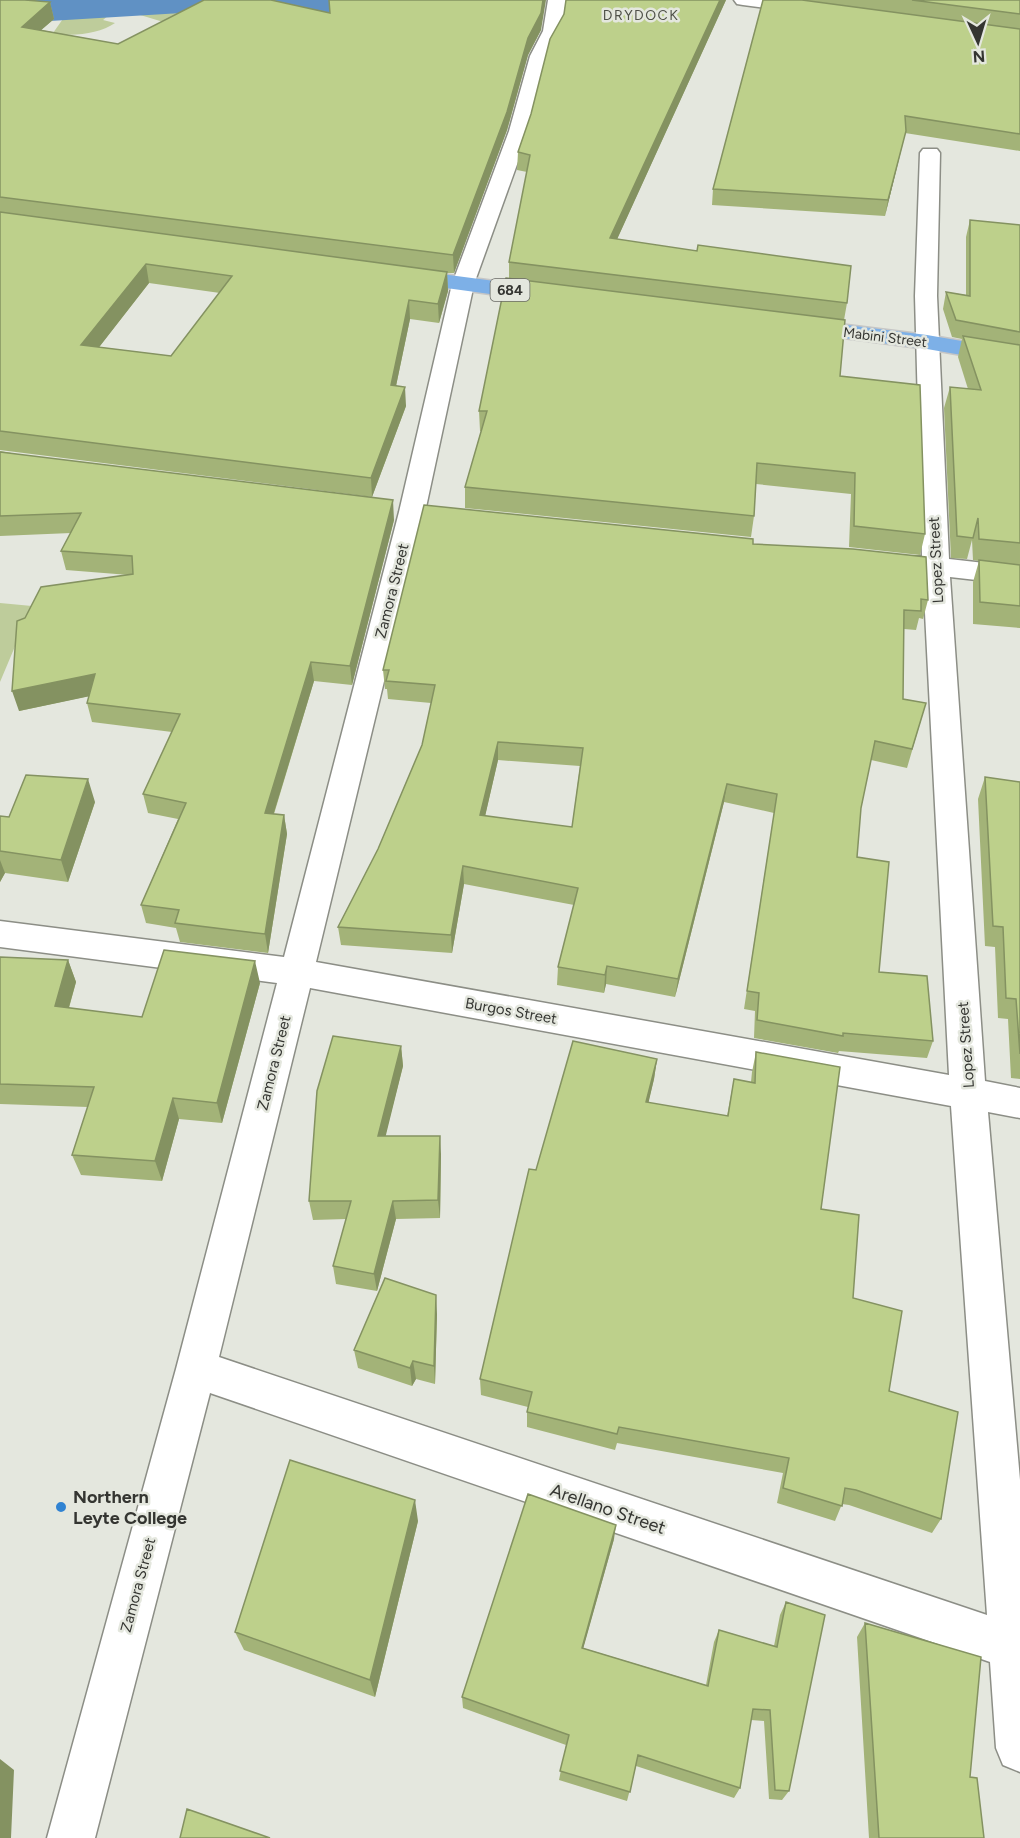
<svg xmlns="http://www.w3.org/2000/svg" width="1020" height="1838" font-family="Figtree,sans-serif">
  <rect width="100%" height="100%" fill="#e4e7de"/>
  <path fill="#becc9b" d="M 223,0 L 170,24 L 117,8 L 103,20 L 115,23 C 99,34 72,37 53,33 L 72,6 Z
    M 0,603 L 32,606 L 0,682 Z"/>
  <path fill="#6091c4" d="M 0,0 L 528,0 L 523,46 L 266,8 L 0,24 Z"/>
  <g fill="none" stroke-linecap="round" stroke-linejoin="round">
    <defs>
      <path id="minor" d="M 548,0 L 566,0 L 561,31 L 548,56 L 529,131 L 474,284 L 425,512 L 316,962 L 949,1075 L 923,574 L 904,570 L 901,564 L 904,558 L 922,556 L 915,296 L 920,153 L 923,149 L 937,149 L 940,153 L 937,296 L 949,559 L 1020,567 L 1020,585 L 950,577 L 985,1081 L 1020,1088 L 1020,1118 L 988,1112 L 1020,1480 L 1020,1772 L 1003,1765 L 996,1748 L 990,1662 L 210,1393 L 95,1838 L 47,1838 L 176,1369 L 277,983 L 0,947 L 0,921 L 284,957 L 399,512 L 452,284 L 509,131 L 530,56 L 543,31 ZM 310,988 L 951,1106 L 987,1615 L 219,1357 Z
        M 734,0 L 785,0 L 813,4 L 816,8 L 813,12 L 807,13 L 743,5 L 737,4 Z"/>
      <path id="highway" d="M 403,269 L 548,288 L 556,290 L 559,295 L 556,300 L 548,302 L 395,281 L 392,276 L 395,271 Z
        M 799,319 L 927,335 L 1020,351 L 1020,365 L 927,349 L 791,331 L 788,326 L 791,321 Z"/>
    </defs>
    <use href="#minor" stroke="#8c8e86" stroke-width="3"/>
    <use href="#highway" stroke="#c6c6c5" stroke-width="3"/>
    <use href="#minor" fill="#fff" fill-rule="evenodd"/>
    <use href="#highway" fill="#7db0e7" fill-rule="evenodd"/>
  </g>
  <path fill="#a3b378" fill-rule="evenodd" d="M 0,0 L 50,2 L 54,19 L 41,30 L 118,44 L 330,13 L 541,30 L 528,55 L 507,130 L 454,273 L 447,273 L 448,291 L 439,323 L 410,319 L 396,386 L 406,406 L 372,497 L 0,450 ZM 149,283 L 220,293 L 171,356 L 99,347 Z
    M 566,0 L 726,0 L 617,239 L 847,303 L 844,320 L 840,376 L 925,534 L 920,555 L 849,547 L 851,494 L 756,484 L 754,516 L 751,537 L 465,508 L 465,487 L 481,431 L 480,431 L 479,411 L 509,279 L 509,262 L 527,172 L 517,170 L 518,152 L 531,114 L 564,14 Z
    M 763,0 L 1020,0 L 1020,151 L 905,133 L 885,216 L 712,205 L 713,189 Z
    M 970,220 L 1020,225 L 1020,628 L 973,624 L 973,582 L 979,561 L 973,560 L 972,540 L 967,559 L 951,558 L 944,408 L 950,387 L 968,389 L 958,357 L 962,339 L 952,337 L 943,309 L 946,292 L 966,295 L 966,237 Z
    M 0,451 L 394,520 L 352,685 L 314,681 L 274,814 L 284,815 L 287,834 L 268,953 L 180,942 L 176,928 L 146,923 L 141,905 L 178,819 L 148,813 L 143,794 L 172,732 L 92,722 L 87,703 L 89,696 L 19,711 L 25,618 L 129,575 L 66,570 L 61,551 L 71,533 L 0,536 Z
    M 753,544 L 928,600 L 923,619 L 919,618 L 916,630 L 904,629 L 903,699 L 926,703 L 907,768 L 871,760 L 861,808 L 857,857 L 879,972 L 933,1041 L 927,1058 L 839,1051 L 838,1053 L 754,1038 L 755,1011 L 744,1009 L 774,813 L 724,802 L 675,997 L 606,984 L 604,993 L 557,985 L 558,967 L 574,905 L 464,884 L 452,953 L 341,945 L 338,927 L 378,849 L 422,745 L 431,703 L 388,699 L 387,689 L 385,689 L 383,670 ZM 498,760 L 580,766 L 572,827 L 485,816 Z
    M 985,777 L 1020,782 L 1020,1079 L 1011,1078 L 1008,1019 L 998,1018 L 995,947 L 985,946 L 978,799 Z
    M 95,802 L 68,882 L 5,873 L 0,882 L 0,816 L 9,817 Z
    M 0,957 L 68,960 L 76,982 L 69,1008 L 142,1017 L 260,983 L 222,1123 L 179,1119 L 162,1181 L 81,1175 L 72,1155 L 88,1107 L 0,1104 Z
    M 401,1046 L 403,1066 L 385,1136 L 441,1154 L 440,1218 L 396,1219 L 377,1291 L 336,1284 L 333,1266 L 346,1219 L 313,1220 L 309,1201 Z
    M 756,1052 L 821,1209 L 853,1298 L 941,1519 L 932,1533 L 849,1505 L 842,1504 L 835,1521 L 777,1503 L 783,1473 L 617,1443 L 615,1450 L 527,1427 L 527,1412 L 528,1407 L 481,1395 L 480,1379 L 536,1170 L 657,1059 L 654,1079 L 648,1103 L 727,1116 L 734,1079 L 751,1082 L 752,1072 Z
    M 437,1314 L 435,1384 L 416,1379 L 412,1386 L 358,1368 L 354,1350 Z
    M 418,1521 L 375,1697 L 244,1650 L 235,1632 Z
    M 614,1539 L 583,1648 L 706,1685 L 714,1642 L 719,1630 L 774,1646 L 780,1615 L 786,1602 L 789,1791 L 782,1800 L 769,1799 L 764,1721 L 751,1720 L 740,1788 L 734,1798 L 636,1766 L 627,1801 L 559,1780 L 566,1745 L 463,1708 L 462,1697 Z
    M 865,1623 L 970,1777 L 984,1838 L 869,1838 L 857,1637 Z"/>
  <path fill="#849261" d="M 543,0 L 546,0 L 541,30 L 528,55 L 507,130 L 454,273 L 453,255 L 528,38 Z
    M 720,0 L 726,0 L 609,257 L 610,238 Z
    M 50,2 L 54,19 L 25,44 L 22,27 Z
    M 906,131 L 902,147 L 885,216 L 888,200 Z
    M 146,264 L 149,283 L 86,364 L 81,345 Z
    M 447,272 L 448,291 L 439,323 L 438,304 Z
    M 409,300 L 410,319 L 392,405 L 391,385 Z
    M 405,387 L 406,406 L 372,497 L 371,478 Z
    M 393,500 L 394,520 L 352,685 L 350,666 Z
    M 311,662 L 314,681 L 268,832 L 265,813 Z
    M 95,674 L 100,694 L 19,711 L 12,691 Z
    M 498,742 L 498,760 L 481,834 L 480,815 Z
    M 88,779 L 95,802 L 68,882 L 61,860 Z
    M 727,784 L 724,802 L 675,997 L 678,979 Z
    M 284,815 L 287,834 L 268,953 L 265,934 Z
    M 0,860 L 5,873 L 0,882 Z
    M 463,866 L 464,884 L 452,953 L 451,935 Z
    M 68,960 L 76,982 L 63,1028 L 55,1006 Z
    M 255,961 L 260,983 L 222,1123 L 217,1103 Z
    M 607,966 L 606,984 L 604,993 L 605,975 Z
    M 401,1046 L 403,1066 L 381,1155 L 378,1136 Z
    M 657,1059 L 654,1079 L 644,1122 L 646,1102 Z
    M 173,1098 L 179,1119 L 162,1181 L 155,1161 Z
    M 440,1136 L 441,1154 L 440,1218 L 438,1200 Z
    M 393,1201 L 396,1219 L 377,1291 L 374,1274 Z
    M 436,1295 L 437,1314 L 435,1384 L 434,1366 Z
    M 413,1361 L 416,1379 L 412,1386 L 410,1368 Z
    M 415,1500 L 418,1521 L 375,1697 L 370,1680 Z
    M 616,1525 L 614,1539 L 580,1660 L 582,1648 Z
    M 0,1759 L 14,1770 L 11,1838 L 0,1838 Z"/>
  <path fill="#bdd08b" stroke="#849261" stroke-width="1.5" fill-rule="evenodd" d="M 0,0 L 25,0 L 50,2 L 22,27 L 118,44 L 204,0 L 271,0 L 330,13 L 329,0 L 543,0 L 541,13 L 528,38 L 507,112 L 453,255 L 0,197 Z
    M 566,0 L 720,0 L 610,238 L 697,251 L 698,245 L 851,266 L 847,303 L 509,262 L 530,155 L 518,152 L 531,114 L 550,39 L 564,14 Z
    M 763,0 L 802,0 L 1020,29 L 1020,134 L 905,116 L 906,131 L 888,200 L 713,189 Z
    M 912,0 L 1020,0 L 1020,14 Z
    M 0,212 L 447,272 L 438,304 L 409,300 L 391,385 L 405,387 L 371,478 L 0,431 ZM 146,264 L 232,276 L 171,356 L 81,345 Z
    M 970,220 L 1020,225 L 1020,332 L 956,320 L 946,292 L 970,296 Z
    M 506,278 L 845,320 L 840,376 L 920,385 L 925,534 L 854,526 L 855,473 L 757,463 L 754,516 L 465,487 L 487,411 L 479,411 Z
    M 963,336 L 1020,345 L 1020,543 L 979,539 L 978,518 L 973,538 L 957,536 L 950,387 L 981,390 Z
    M 0,452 L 393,500 L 350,666 L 311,662 L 265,813 L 284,815 L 265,934 L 175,923 L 179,910 L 141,905 L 186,803 L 143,794 L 180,714 L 87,703 L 95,674 L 12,691 L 17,621 L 25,618 L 41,587 L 133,574 L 132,556 L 61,551 L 81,513 L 0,516 Z
    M 424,505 L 753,539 L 753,544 L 853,549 L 926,557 L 928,600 L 921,599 L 921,611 L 904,610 L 903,699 L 926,703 L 912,749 L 875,741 L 861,808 L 857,857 L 889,862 L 879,972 L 927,976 L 933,1041 L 843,1033 L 843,1036 L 757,1020 L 759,993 L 747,991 L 777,794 L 727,784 L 678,979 L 607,966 L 605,975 L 558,967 L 578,888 L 463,866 L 451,935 L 338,927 L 378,849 L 422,745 L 435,685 L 386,681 L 389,670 L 383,670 ZM 498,742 L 583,748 L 572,827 L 480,815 Z
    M 979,560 L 1020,565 L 1020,606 L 980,602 Z
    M 26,775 L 88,779 L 61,860 L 0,851 L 0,816 L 9,817 Z
    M 985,777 L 1020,782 L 1020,1054 L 1016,999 L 1006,998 L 1003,927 L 993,926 Z
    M 164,950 L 255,961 L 217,1103 L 173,1098 L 155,1161 L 72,1155 L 94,1087 L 0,1084 L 0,957 L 68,960 L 55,1006 L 142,1017 Z
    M 333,1036 L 401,1046 L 378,1136 L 440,1136 L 438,1200 L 393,1201 L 374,1274 L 333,1266 L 351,1201 L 309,1201 L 317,1091 Z
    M 573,1041 L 657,1059 L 646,1102 L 728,1116 L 734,1079 L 755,1083 L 756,1052 L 840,1067 L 821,1209 L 859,1215 L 853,1298 L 902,1311 L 889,1391 L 958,1412 L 941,1519 L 856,1490 L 845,1488 L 842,1506 L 783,1488 L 789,1458 L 619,1427 L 617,1434 L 527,1412 L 532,1392 L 480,1379 L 529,1169 L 536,1170 Z
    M 385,1278 L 436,1295 L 434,1366 L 413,1361 L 410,1368 L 354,1350 Z
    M 290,1460 L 415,1500 L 370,1680 L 235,1632 Z
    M 528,1494 L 616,1525 L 582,1648 L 708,1686 L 719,1630 L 777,1647 L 786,1602 L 825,1615 L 789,1791 L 775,1790 L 770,1710 L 753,1709 L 740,1788 L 638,1755 L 630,1792 L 560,1771 L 569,1735 L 462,1697 Z
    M 865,1623 L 981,1657 L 970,1777 L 977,1778 L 984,1838 L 879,1838 Z
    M 187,1809 L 270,1838 L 180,1838 Z"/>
  <circle fill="#3083d2" stroke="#e4e7de" stroke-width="2" cx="61" cy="1507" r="6"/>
  <g text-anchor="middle" stroke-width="5" stroke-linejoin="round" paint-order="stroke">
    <g font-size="14" letter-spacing="1.5" fill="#4e5048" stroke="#e4e7de">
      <text x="641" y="20">DRYDOCK</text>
    </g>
    <rect fill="#e4e7de" stroke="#696a65" stroke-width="1.5" x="490.5" y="279" width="39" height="22" rx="4.5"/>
    <g font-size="14" font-weight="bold" fill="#343531">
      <text x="510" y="295">684</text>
    </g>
    <g font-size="14" fill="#343531" stroke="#e4e7de">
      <text transform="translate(885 337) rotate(7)" y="5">Mabini Street</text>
    </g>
    <g font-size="15" fill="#343531" stroke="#e4e7de">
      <text transform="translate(936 560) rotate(-93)" y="5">Lopez Street</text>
      <text transform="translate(392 591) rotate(-76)" y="5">Zamora Street</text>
      <text transform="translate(511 1011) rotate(10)" y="5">Burgos Street</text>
      <text transform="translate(966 1045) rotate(-94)" y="5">Lopez Street</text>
      <text transform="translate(274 1063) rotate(-76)" y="5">Zamora Street</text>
      <text transform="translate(138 1585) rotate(-75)" y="5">Zamora Street</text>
    </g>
    <g font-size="18" font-weight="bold" fill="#343531" stroke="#e4e7de" text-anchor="start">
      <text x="73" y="1503">Northern<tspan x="73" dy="21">Leyte College</tspan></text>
    </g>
    <g font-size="18" fill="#343531" stroke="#e4e7de">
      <text transform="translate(608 1509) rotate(19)" y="6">Arellano Street</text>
    </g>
  </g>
  <g transform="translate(978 42) rotate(176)" stroke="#e4e7de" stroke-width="4.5" paint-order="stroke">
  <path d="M0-4.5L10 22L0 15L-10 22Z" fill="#343531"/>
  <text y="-9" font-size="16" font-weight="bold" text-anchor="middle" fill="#343531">N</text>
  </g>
</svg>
